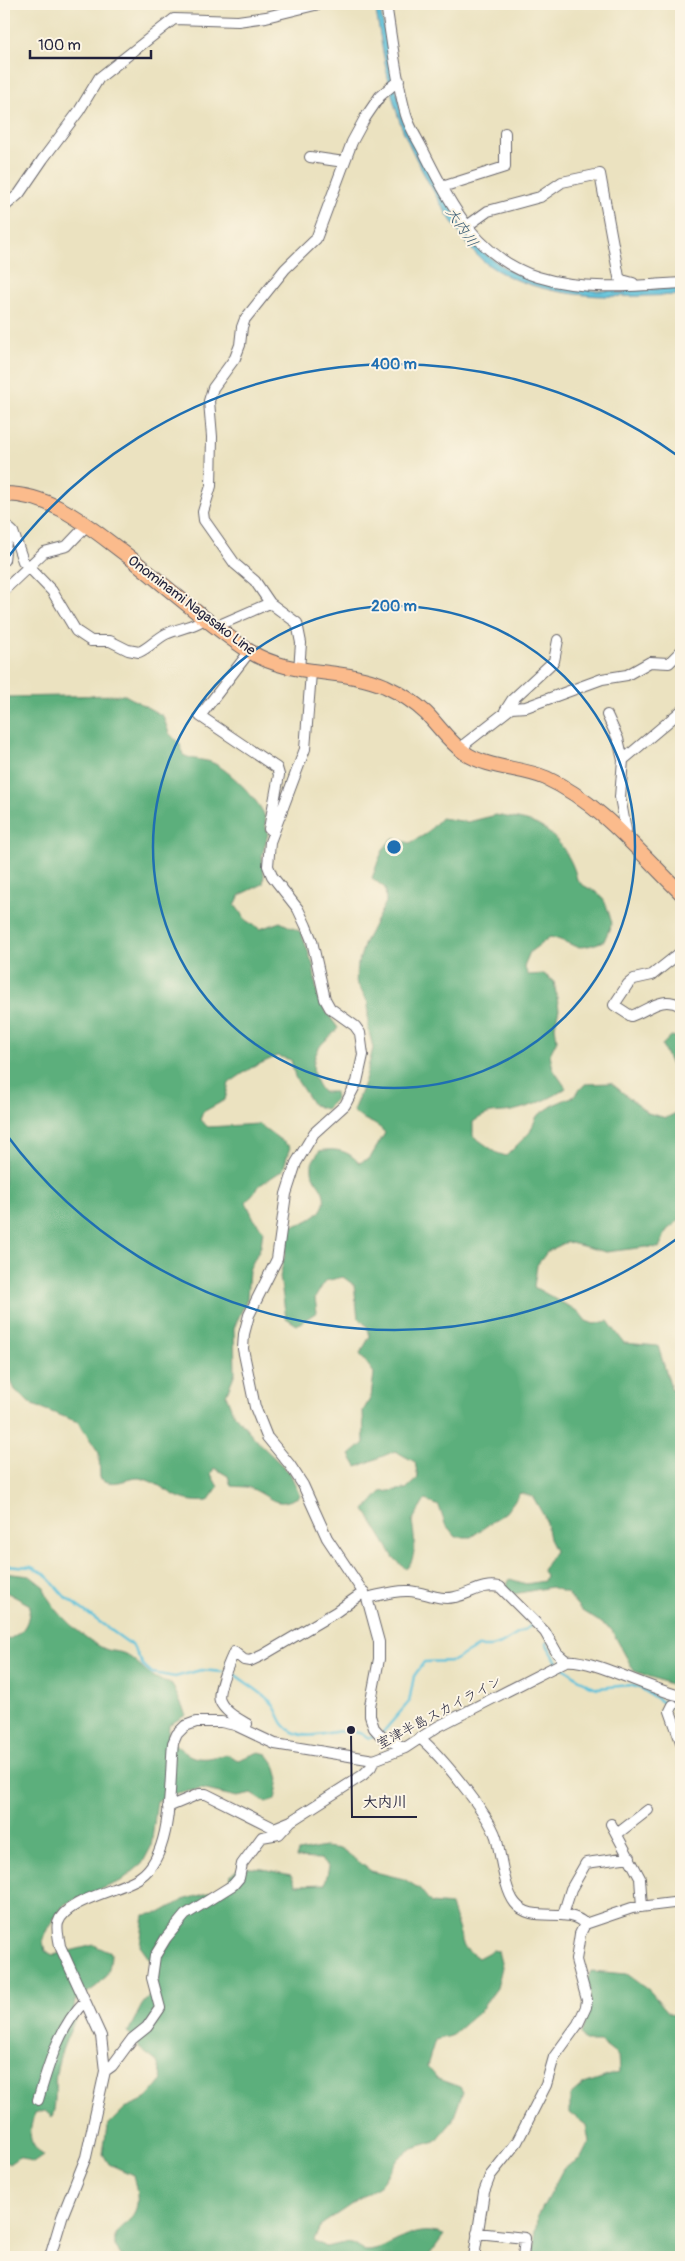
<svg xmlns="http://www.w3.org/2000/svg" width="685" height="2261" font-family="Pangolin,'Klee One',sans-serif">
  <rect width="100%" height="100%" fill="#fcf5e5"/>
  <filter id="ink" filterUnits="userSpaceOnUse"><feTurbulence type="fractalNoise" baseFrequency=".02" numOctaves="2"/><feDisplacementMap in="SourceGraphic" scale="10" xChannelSelector="R" yChannelSelector="G"/><feConvolveMatrix kernelMatrix="1 2 1 2 8 2 1 2 1" color-interpolation-filters="sRGB"/></filter>
  <filter id="wash" filterUnits="userSpaceOnUse"><feTurbulence type="fractalNoise" baseFrequency=".0096" numOctaves="4" result="noise"/><feDisplacementMap in="SourceGraphic" scale="20" xChannelSelector="R" yChannelSelector="G"/><feGaussianBlur stdDeviation="1.12" result="paint"/><feColorMatrix in="noise" values="0 0 0 0 0 0 0 0 0 0 0 0 0 0 0 0 0 1.4 0 .05"/><feComposite in="paint" operator="in"/></filter>
  <g filter="url(#wash)">
    <rect width="100%" height="100%" fill="#ebe2c0"/>
    <path fill="#5caf7b" stroke="#3f685b" d="M 125,695 L 163,716 L 169,733 L 180,744 L 183,755 C 195,761 205,759 213,763 C 229,770 255,797 263,812 C 267,819 264,827 268,834 L 262,856 L 264,875 L 263,884 L 240,895 L 235,905 L 247,921 L 260,929 L 280,922 L 301,932 L 313,965 L 318,1000 L 338,1028 C 333,1035 326,1039 321,1045 C 310,1060 311,1079 323,1092 L 335,1092 L 336,1099 L 326,1109 L 313,1105 L 295,1077 L 291,1060 L 277,1056 L 251,1068 L 229,1083 L 225,1100 L 203,1112 L 200,1120 L 208,1127 L 259,1124 L 290,1147 L 283,1170 L 260,1185 L 246,1202 L 254,1219 L 263,1230 L 261,1246 L 249,1270 L 247,1299 L 234,1328 L 235,1373 L 226,1395 L 233,1413 L 261,1445 L 290,1473 L 300,1496 C 274,1510 273,1497 250,1488 C 245,1486 237,1487 231,1486 L 228,1476 L 214,1468 L 211,1474 L 218,1487 L 208,1501 C 174,1504 171,1488 144,1479 C 130,1474 116,1490 100,1478 L 99,1453 L 78,1422 L 33,1405 L 15,1390 L 4,1366 L 4,697 Z
      M 496,815 C 509,818 524,819 535,824 C 555,832 574,860 577,880 C 583,886 587,887 594,891 C 606,896 608,912 612,923 L 604,941 C 572,953 578,944 550,937 L 530,952 L 524,966 L 528,975 L 544,974 L 554,982 L 559,1009 L 555,1026 L 557,1040 L 550,1054 L 553,1069 L 566,1088 C 553,1098 532,1106 516,1110 C 496,1115 493,1108 473,1122 L 473,1136 L 497,1153 L 506,1156 L 530,1132 L 537,1116 L 555,1104 L 574,1096 L 585,1084 L 611,1083 L 648,1113 L 666,1118 L 678,1112 L 681,1113 L 681,1219 L 667,1230 L 659,1248 L 646,1247 L 606,1252 L 567,1242 L 548,1251 L 537,1265 L 534,1287 L 579,1312 L 586,1321 L 594,1324 L 608,1321 L 624,1343 L 658,1346 L 671,1388 L 681,1399 L 681,1688 L 634,1671 L 611,1629 L 582,1611 L 567,1593 L 551,1587 L 514,1594 L 505,1588 L 510,1579 L 526,1584 L 544,1581 L 546,1575 L 542,1570 L 555,1551 L 549,1539 L 545,1518 L 533,1497 L 520,1493 L 506,1512 L 471,1537 L 456,1537 L 445,1524 L 439,1506 L 425,1500 L 412,1521 C 414,1535 418,1558 406,1569 L 394,1558 L 365,1510 L 381,1492 L 406,1489 L 418,1478 L 415,1462 L 395,1451 L 357,1467 L 350,1455 L 364,1443 L 363,1411 L 371,1397 L 374,1373 L 360,1354 L 370,1336 L 367,1326 L 358,1318 L 354,1285 L 343,1277 L 325,1281 L 315,1298 L 317,1312 L 297,1325 L 286,1318 L 280,1277 L 291,1226 C 308,1223 332,1211 322,1190 C 317,1180 311,1179 312,1165 C 312,1160 317,1156 319,1151 C 335,1148 348,1150 359,1163 L 370,1158 L 385,1133 C 376,1121 363,1122 353,1111 L 365,1080 L 373,1048 L 368,1027 L 368,1003 L 356,981 L 358,964 L 365,942 L 386,902 L 385,888 L 372,878 C 378,863 381,848 393,838 L 410,843 L 426,834 L 441,818 L 468,822 Z
      M 671,1036 L 681,1038 L 681,1088 L 662,1045 Z
      M 4,1573 L 30,1576 L 44,1587 C 47,1607 86,1641 105,1649 C 112,1652 121,1651 127,1655 C 146,1668 148,1678 172,1684 L 186,1715 L 169,1725 L 168,1738 C 190,1758 195,1763 226,1754 L 238,1760 L 259,1752 L 267,1754 L 275,1765 L 279,1779 L 275,1800 L 266,1803 L 252,1794 L 237,1797 L 202,1789 L 177,1793 L 157,1801 L 151,1847 L 142,1864 L 121,1881 L 65,1904 L 51,1923 L 43,1941 L 45,1951 L 53,1955 L 94,1945 L 111,1953 C 111,1980 97,1987 75,2000 L 74,2010 L 78,2014 C 69,2033 59,2053 56,2074 C 54,2088 57,2104 52,2117 L 45,2111 L 34,2114 C 29,2135 27,2141 43,2156 L 33,2163 L 19,2157 L 9,2164 L 4,2161 L 4,1642 C 24,1631 28,1628 30,1605 L 4,1591 Z
      M 325,1847 L 342,1849 L 371,1871 L 404,1879 L 420,1889 L 431,1903 L 451,1905 L 464,1947 L 478,1958 L 493,1950 L 498,1951 L 502,1967 L 497,1988 L 480,2011 L 451,2036 L 435,2040 L 427,2066 L 438,2079 L 460,2087 L 463,2092 L 452,2122 L 436,2141 L 412,2148 L 399,2158 L 380,2185 L 321,2225 L 314,2240 L 325,2247 C 332,2246 342,2243 348,2243 C 355,2244 360,2251 366,2251 C 392,2251 409,2222 444,2235 L 428,2257 L 122,2257 L 115,2247 L 115,2234 C 139,2212 141,2207 133,2175 L 109,2164 L 103,2154 L 107,2126 L 125,2108 L 146,2099 L 163,2079 L 157,2062 L 139,2048 L 128,2032 L 142,2005 L 157,1986 L 158,1971 L 140,1946 L 144,1915 L 160,1913 L 183,1900 L 222,1889 L 229,1881 L 231,1874 L 241,1867 L 263,1869 L 291,1875 L 296,1885 L 325,1884 L 329,1866 L 320,1859 L 296,1858 L 298,1852 Z
      M 591,1971 L 627,1974 L 649,1990 L 669,2013 L 681,2016 L 681,2257 L 533,2257 L 537,2218 L 563,2169 L 581,2158 L 589,2142 L 586,2125 L 570,2113 L 570,2096 L 584,2084 L 619,2072 L 618,2056 L 600,2042 L 585,2042 L 581,2034 C 588,2014 594,1999 587,1979 Z"/>
    <path fill="#5dc1da" stroke="#40728a" d="M 375,4 L 379,4 L 402,117 L 463,228 L 485,254 L 511,272 L 549,285 L 597,291 L 681,288 L 681,295 C 632,296 583,300 535,286 C 517,281 494,271 481,259 C 456,237 409,151 399,119 C 387,81 381,42 375,4 Z"/>
    <g fill="none" stroke-linecap="round" stroke-linejoin="round">
      <path stroke="#5dc1da" stroke-width="2.5" d="M 4,1565 L 31,1567 L 44,1573 L 66,1598 L 133,1646 L 143,1665 L 152,1673 L 175,1677 L 201,1670 L 223,1672
        M 546,1643 L 557,1662
        M 561,1666 L 588,1685 L 598,1688 L 630,1685 L 642,1689 L 669,1707
        M 228,1673 L 234,1674 C 246,1683 260,1691 271,1702 C 280,1712 279,1726 293,1732 C 319,1744 342,1720 369,1738 L 378,1735
        M 674,1711 L 681,1718
        M 383,1732 L 409,1702 L 414,1676 L 424,1662 L 453,1661 L 477,1647 L 491,1647 L 501,1644 L 532,1625"/>
    </g>
  </g>
  <g filter="url(#ink)">
    <g fill="none" stroke-linecap="round" stroke-linejoin="round">
      <defs>
        <path id="minor" d="M 386,4 C 392,41 396,80 406,115 C 410,129 420,143 426,156 C 453,209 478,258 538,277 C 583,291 635,286 681,283
          M 310,157 L 344,162
          M 442,187 L 505,167 L 505,133
          M 4,207 L 19,194 L 43,159 L 79,111 L 99,78 L 174,19 L 238,21 L 266,17 L 319,4
          M 467,226 L 488,211 L 540,197 L 562,182 L 600,174 L 619,277 L 622,280 L 633,283
          M 4,524 L 13,532 L 23,561 L 52,591 L 76,631 L 91,641 L 110,641 L 128,650 L 139,652 C 149,648 156,639 166,634 C 178,628 196,627 206,617
          M 4,534 L 6,542 L 4,560
          M 4,590 L 44,552 L 67,546 L 87,525
          M 217,626 L 270,603
          M 250,651 L 200,716 L 277,768 L 279,775 L 269,829 L 273,832
          M 299,670 L 301,643 L 297,623 L 270,603 L 255,581 L 235,564 L 204,520 L 203,512 L 211,486 L 212,437 L 209,401 L 213,388 L 235,358 L 240,345 L 242,327 L 245,319 L 285,269 L 316,239 L 352,142 L 365,118 L 380,96 L 399,80
          M 311,673 L 305,749 L 270,842 L 268,866 L 272,876 L 298,909 L 306,926 L 312,941 L 325,999 L 330,1008 L 355,1026 L 360,1033 L 363,1055 L 357,1082 L 345,1105 L 314,1133 L 296,1163 L 286,1194 L 277,1259 L 249,1315 L 244,1334 L 243,1349 L 255,1407 L 267,1437 L 290,1465 L 303,1485 L 327,1538 L 367,1598 L 379,1642 L 379,1659 L 370,1706 L 370,1716 L 374,1728 L 382,1737 L 405,1748
          M 505,711 L 512,700 L 554,661 L 558,640
          M 607,715 L 618,739 L 623,760
          M 464,752 L 466,743 L 511,708 L 526,707 L 602,679 L 627,675 L 650,662 L 669,663 L 681,651
          M 623,836 L 626,830 L 620,797 L 623,760 L 681,711
          M 681,952 L 652,975 L 634,979 L 628,984 L 614,1005 L 631,1016 C 649,1010 661,995 681,1006
          M 367,1598 C 381,1595 394,1590 409,1591 C 425,1592 439,1601 455,1597 C 471,1594 482,1583 500,1587 L 545,1632 L 557,1653 L 566,1661
          M 673,1705 L 670,1711 L 681,1742
          M 247,1724 C 237,1718 225,1712 220,1701 C 216,1691 230,1661 234,1652 L 244,1660 L 250,1661 L 263,1655 L 336,1612 L 364,1592
          M 420,1738 C 440,1755 488,1813 496,1837 C 501,1855 504,1889 515,1903 C 532,1925 566,1905 585,1924
          M 168,1807 L 199,1794 L 206,1794 L 274,1828 L 291,1821 L 363,1775 L 371,1767 L 374,1760
          M 611,1824 L 640,1878 L 642,1907
          M 617,1834 L 648,1810
          M 563,1915 L 571,1889 L 586,1863 L 630,1857
          M 105,2071 L 112,2066 L 132,2039 L 147,2027 L 160,2008 L 152,1978 L 155,1956 L 166,1938 L 185,1915 L 233,1885 L 239,1878 L 242,1864 L 262,1837 L 279,1834 L 291,1821
          M 38,2100 C 48,2066 59,2027 85,2001
          M 477,2233 L 525,2238 L 523,2257
          M 50,2257 L 62,2217 L 86,2157 L 105,2071 L 101,2036 L 60,1946 C 59,1938 56,1930 58,1923 C 65,1899 120,1891 140,1877 C 174,1854 169,1781 173,1743 L 177,1734 L 185,1726 L 196,1722 L 221,1722 L 235,1725 L 275,1744 L 374,1760 L 405,1748 L 437,1727 L 566,1661 C 591,1658 651,1690 681,1696
          M 474,2257 L 484,2192 L 490,2176 L 517,2142 L 546,2085 L 554,2057 L 578,2024 L 586,2007 L 587,2000 L 576,1960 L 580,1934 L 585,1924 L 632,1908 L 681,1902"/>
        <path id="major" d="M 4,494 C 54,494 90,528 128,556 C 167,587 208,624 249,651 C 291,678 341,667 385,686 C 400,693 414,702 426,713 C 439,726 449,742 465,753 C 489,769 520,767 546,778 C 599,802 640,853 681,893"/>
      </defs>
      <use href="#minor" stroke="#68656a" stroke-width="12"/>
      <use href="#major" stroke="#68656a" stroke-width="16"/>
      <use href="#minor" stroke="#fff" stroke-width="10"/>
      <use href="#major" stroke="#fbbb8c" stroke-width="14"/>
    </g>
  </g>
  <g fill="none" stroke="#1f6fb2" stroke-width="2.5">
    <circle cx="394" cy="847" r="241"/>
    <path d="M678 1238A483 483 0 0 1 6 1134M6 560A483 483 0 0 1 678 456"/>
  </g>
  <g text-anchor="middle" stroke-width="4" stroke-linejoin="round" paint-order="stroke">
    <g font-size="14" fill="#22223b" stroke="#fcf5e5">
      <text transform="translate(192 605) rotate(37)" y="5">Onominami Nagasako Line</text>
      <text transform="translate(439 1712) rotate(-28)" y="5">室津半島スカイライン</text>
    </g>
    <g font-size="15" font-style="italic" fill="#375a73" stroke="#fcf5e5">
      <text transform="translate(462 227) rotate(56)" y="5">大内川</text>
    </g>
  </g>
  <circle cx="394" cy="847" r="8" fill="#1f6fb2" stroke="#fcf5e5" stroke-width="2.5"/>
  <g font-size="15" text-anchor="middle" font-weight="bold" fill="#1f6fb2" stroke="#fcf5e5" stroke-width="4" stroke-linejoin="round" paint-order="stroke">
    <text x="394" y="369">400 m</text>
    <text x="394" y="611">200 m</text>
  </g>
  <path fill="none" stroke="#22223b" stroke-width="2" d="M351 1730L352 1817H417"/>
  <circle fill="#22223b" stroke="#fcf5e5" stroke-width="2" cx="351" cy="1730" r="5"/>
  <g font-size="15" text-anchor="middle" font-weight="bold" fill="#22223b" stroke="#fcf5e5" stroke-width="4" stroke-linejoin="round" paint-order="stroke">
    <text x="385" y="1807">大内川</text>
  </g>
  <rect width="685" height="2261" fill="none" stroke="#fcf5e5" stroke-width="20"/>
  <path d="M30 50v8h121v-8" fill="none" stroke="#22223b" stroke-width="2.5"/>
  <text x="38" y="50" font-size="15" fill="#22223b" stroke="#fcf5e5" stroke-width="4" paint-order="stroke">100 m</text>
</svg>
